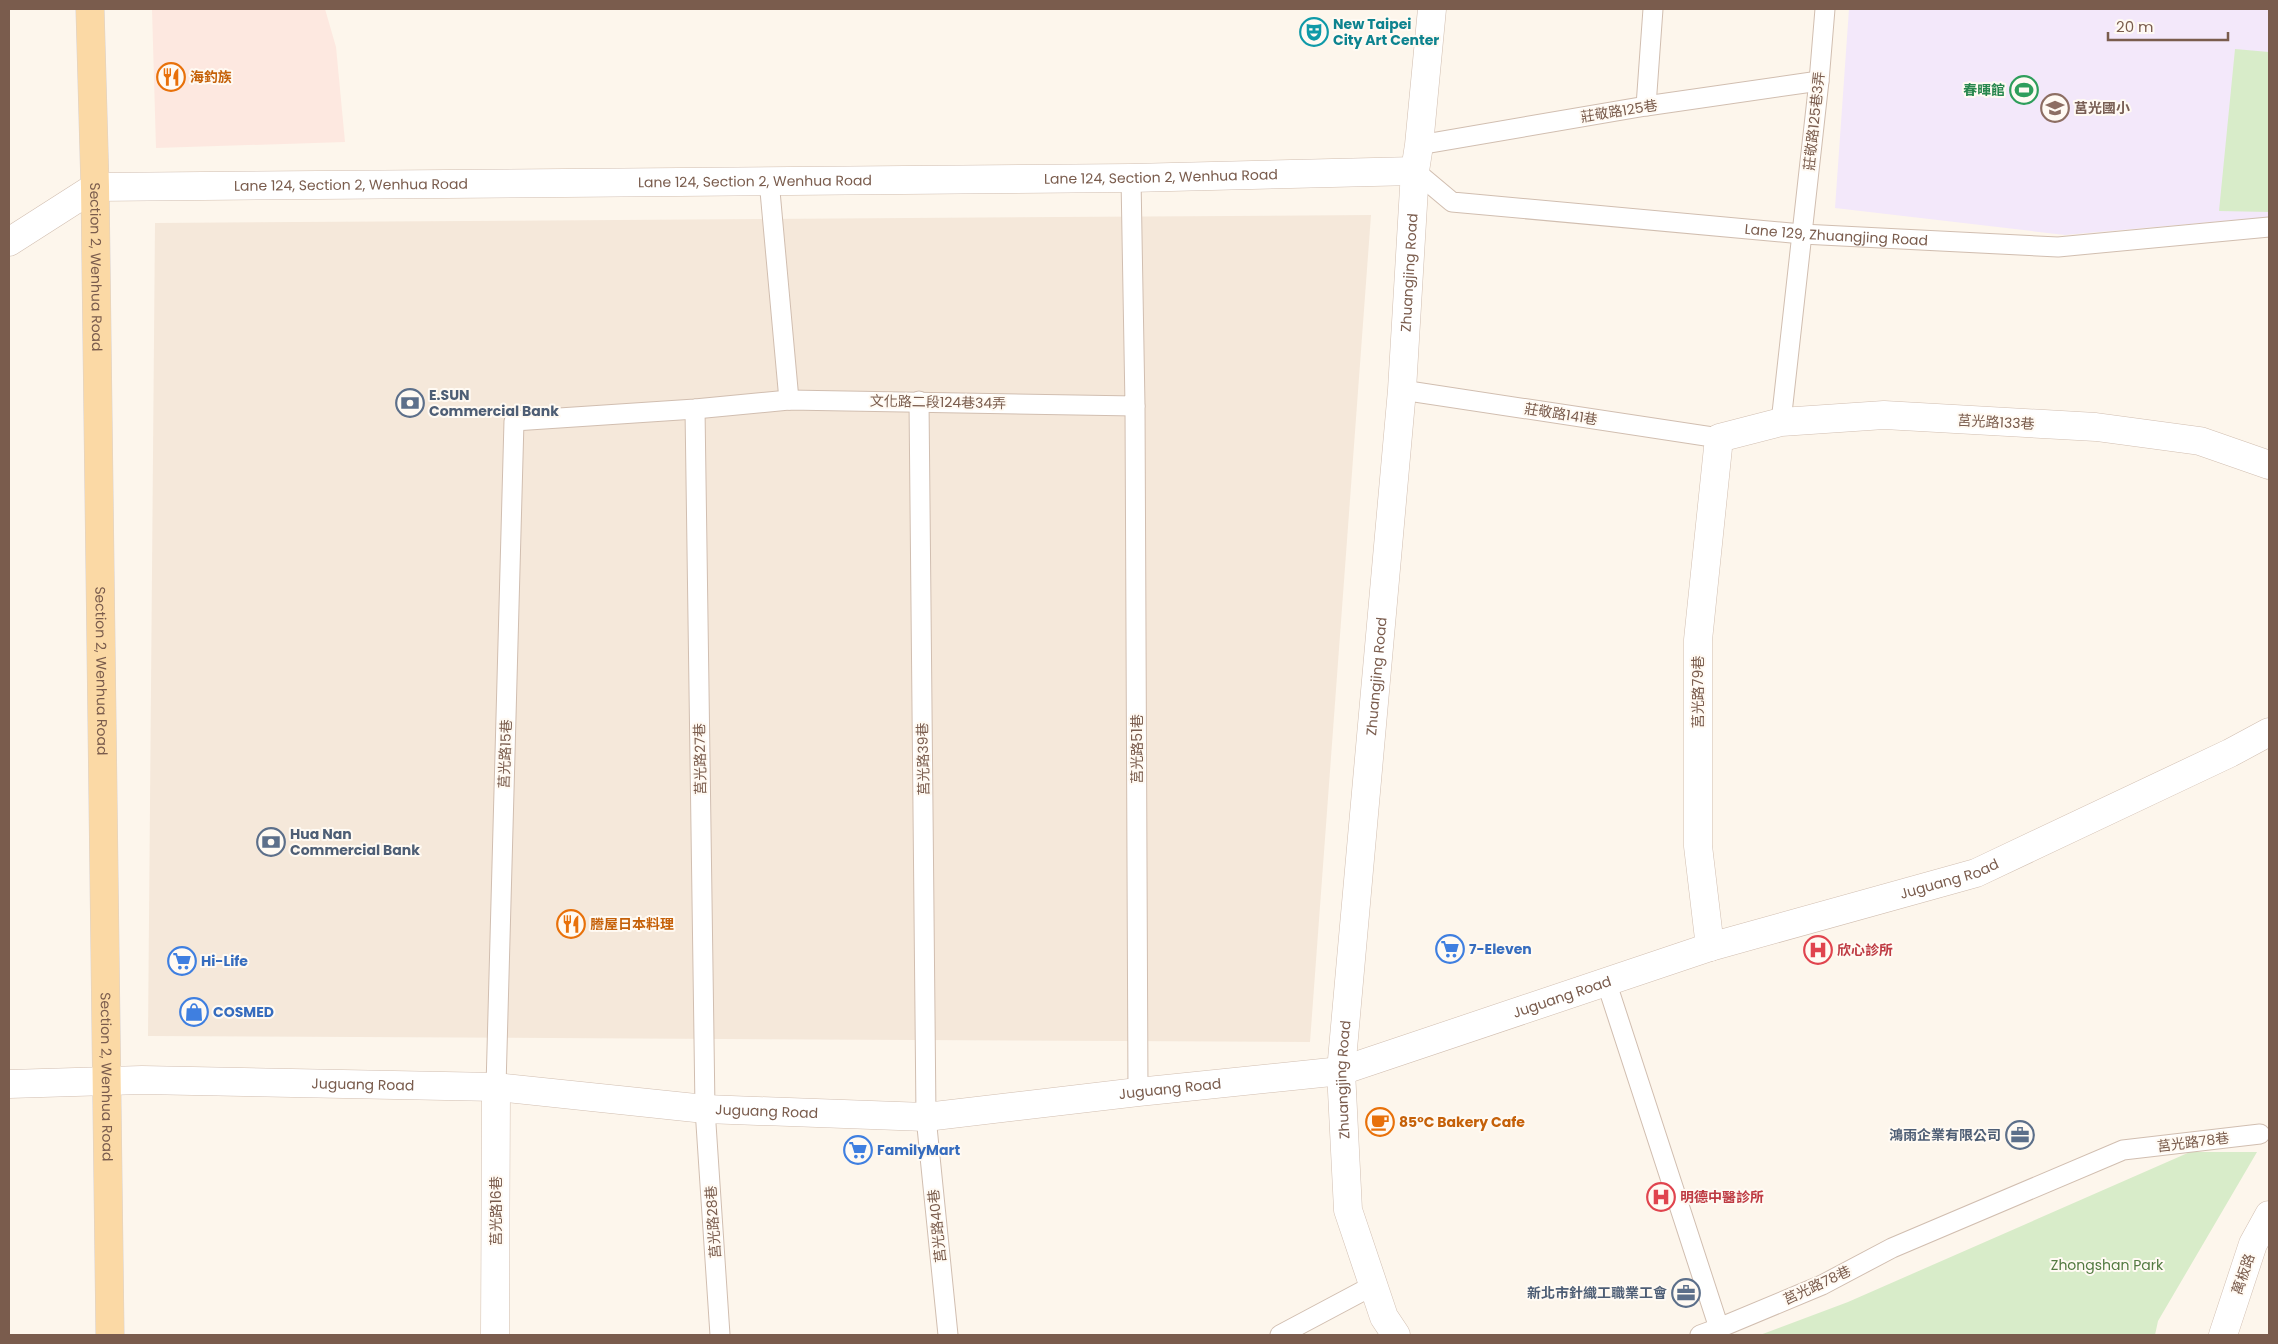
<svg xmlns="http://www.w3.org/2000/svg" width="2278" height="1344" font-family="Poppins,'Noto Sans TC',sans-serif">
  <rect width="100%" height="100%" fill="#fdf6ec"/>
  <path fill="#f5e8da" d="M 1371,215 L 1310,1042 L 148,1036 L 155,223 Z"/>
  <path fill="#fde8e0" d="M 152,9 L 325,9 L 336,47 L 345,142 L 156,148 Z"/>
  <path fill="#f3e8fa" d="M 1849,9 L 2269,9 L 2269,217 L 2065,235 L 1835,208 Z"/>
  <path fill="#d8ecc9" d="M 2235,49 L 2269,52 L 2269,212 L 2219,211 Z
    M 2190,1152 L 2257,1152 L 2158,1321 L 2155,1335 L 1760,1335 L 1848,1302 Z"/>
  <g fill="none" stroke-linecap="round" stroke-linejoin="round">
    <defs>
      <g id="service">
        <path d="M 1646,106 L 1653,9"/>
        <path d="M 1419,145 L 1646,106 L 1819,81"/>
        <path id="s1" d="M 1415,171 L 1452,202 L 1802,234 L 2058,247 L 2269,227"/>
        <path d="M 769,180 L 789,400"/>
        <path d="M 1402,390 L 1719,438"/>
        <path d="M 919,401 L 926,1117 L 948,1335"/>
        <path d="M 1135,406 L 1138,1092"/>
        <path d="M 695,409 L 705,1109 L 720,1335"/>
        <path d="M 1781,422 L 1819,81 L 1825,9"/>
        <path d="M 1606,981 L 1719,1328 L 1822,1285 L 1892,1248 L 2123,1150 L 2260,1134"/>
        <path d="M 496,1087 L 514,421 L 695,409 L 789,400 L 1135,406 L 1131,178"/>
        <path d="M 1280,1335 L 1374,1285"/>
        <path d="M 1700,1335 L 1719,1328"/>
      </g>
      <g id="minor">
        <path id="s2" d="M 9,242 L 95,187 L 1131,178 L 1415,171"/>
        <path d="M 1710,947 L 1698,846 L 1698,640 L 1719,438 L 1781,422 L 1884,415 L 2096,427 L 2200,441 L 2269,465"/>
        <path id="s3" d="M 9,1084 L 142,1080 L 496,1087 L 705,1109 L 926,1117 L 1138,1092 L 1341,1071 L 1710,947 L 1976,873 L 2230,753 L 2269,732"/>
        <path d="M 495,1335 L 496,1087"/>
        <path id="s4" d="M 1396,1335 L 1384,1317 L 1348,1210 L 1341,1071 L 1402,390 L 1415,171 L 1419,145 L 1432,9"/>
      </g>
      <path id="tertiary" d="M 2223,1335 L 2253,1244 L 2269,1215"/>
      <g id="primary">
        <path id="s5" d="M 90,9 L 95,187 L 110,1335"/>
      </g>
    </defs>
    <use href="#service" stroke="#d1beb0" stroke-width="21"/>
    <use href="#minor" stroke="#d1beb0" stroke-width="29"/>
    <use href="#tertiary" stroke="#d1beb0" stroke-width="29"/>
    <use href="#primary" stroke="#dad1cd" stroke-width="29"/>
    <use href="#service" stroke="#fff" stroke-width="19"/>
    <use href="#minor" stroke="#fff" stroke-width="28"/>
    <use href="#tertiary" stroke="#fff" stroke-width="28"/>
    <use href="#primary" stroke="#fbd9a5" stroke-width="28"/>
  </g>
  <defs>
    <symbol id="theatre-ring" viewBox="-11 -11 22 22"><circle r="9.5" fill="#fffaf3" stroke="#0f9aa8" stroke-width="1.5"/><path d="M-5-5.5Q0-4 5-5.5V0Q5 5 0 6Q-5 5-5 0ZM-3.3-2.5H-1v1.5H-3.3ZM1-2.5H3.3v1.5H1ZM-2.8 1Q0 5.5 2.8 1Z" fill="#0f9aa8"/></symbol>
    <symbol id="restaurant-ring" viewBox="-11 -11 22 22"><circle r="9.5" fill="#fffaf3" stroke="#e8710a" stroke-width="1.5"/><path d="M-5-6h1v4h1v-4h1v4h1v-4h1v5L-1.5 .5V6h-2V.5L-5-1ZM5-6V6H3V1.5H1.5Q1.5-4 5-6Z" fill="#e8710a"/></symbol>
    <symbol id="stadium-ring" viewBox="-11 -11 22 22"><circle r="9.5" fill="#fffaf3" stroke="#2e9e5b" stroke-width="1.5"/><path d="M0-5a6.5 5 0 1 0 0 10a6.5 5 0 1 0 0-10ZM-3.5-1.8h7v3.6h-7Z" fill="#2e9e5b"/></symbol>
    <symbol id="school-ring" viewBox="-11 -11 22 22"><circle r="9.5" fill="#fffaf3" stroke="#8d6e63" stroke-width="1.5"/><path d="M0-5L7-2L0 1L-7-2ZM-4 1L0 2.5L4 1V4Q0 6-4 4Z" fill="#8d6e63"/></symbol>
    <symbol id="bank-ring" viewBox="-11 -11 22 22"><circle r="9.5" fill="#fffaf3" stroke="#5c6f8a" stroke-width="1.5"/><path d="M-6-4H6V4H-6ZM0-2.3a2.3 2.3 0 1 0 0 4.6a2.3 2.3 0 1 0 0-4.6Z" fill="#5c6f8a"/></symbol>
    <symbol id="supermarket-ring" viewBox="-11 -11 22 22"><circle r="9.5" fill="#fffaf3" stroke="#3f7fe0" stroke-width="1.5"/><path d="M-6-5.5h2.5l.6 2H6L4.5 2H-2.5L-4.4-4H-6ZM-1.5 3.2a1.3 1.3 0 1 0 .1 0ZM3 3.2a1.3 1.3 0 1 0 .1 0Z" fill="#3f7fe0"/></symbol>
    <symbol id="hospital-ring" viewBox="-11 -11 22 22"><circle r="9.5" fill="#fffaf3" stroke="#e0444e" stroke-width="1.5"/><path d="M-5-5h3v3.5h4V-5h3V5h-3V1.5h-4V5h-3Z" fill="#e0444e"/></symbol>
    <symbol id="shop-ring" viewBox="-11 -11 22 22"><circle r="9.5" fill="#fffaf3" stroke="#3f7fe0" stroke-width="1.5"/><path d="M-5-2.5h2.3a2.7 3.5 0 0 1 5.4 0H5L5.5 6h-11ZM-1.5-2.5h3a1.5 2.3 0 0 0-3 0Z" fill="#3f7fe0"/></symbol>
    <symbol id="cafe-ring" viewBox="-11 -11 22 22"><circle r="9.5" fill="#fffaf3" stroke="#e8710a" stroke-width="1.5"/><path d="M-5.5-4.5H6V0H3Q3 3.5 0 3.5H-2.5Q-5.5 3.5-5.5 0ZM3-3.2v2h1.7v-2ZM-6 4.5H4V6H-6Z" fill="#e8710a"/></symbol>
    <symbol id="office-ring" viewBox="-11 -11 22 22"><circle r="9.5" fill="#fffaf3" stroke="#5c6f8a" stroke-width="1.5"/><path d="M-6-3h4V-5.5h4V-3h4V5H-6ZM-1-4.5V-3h2v-1.5ZM-6 0V1H6V0Z" fill="#5c6f8a"/></symbol>
  </defs>
  <g fill-rule="evenodd">
    <use href="#theatre-ring" x="1298" y="16" width="32" height="32"/>
    <use href="#restaurant-ring" x="155" y="61" width="32" height="32"/>
    <use href="#stadium-ring" x="2008" y="74" width="32" height="32"/>
    <use href="#school-ring" x="2039" y="92" width="32" height="32"/>
    <use href="#bank-ring" x="394" y="387" width="32" height="32"/>
    <use href="#bank-ring" x="255" y="826" width="32" height="32"/>
    <use href="#restaurant-ring" x="555" y="908" width="32" height="32"/>
    <use href="#supermarket-ring" x="1434" y="933" width="32" height="32"/>
    <use href="#hospital-ring" x="1802" y="934" width="32" height="32"/>
    <use href="#supermarket-ring" x="166" y="945" width="32" height="32"/>
    <use href="#shop-ring" x="178" y="996" width="32" height="32"/>
    <use href="#cafe-ring" x="1364" y="1106" width="32" height="32"/>
    <use href="#office-ring" x="2004" y="1119" width="32" height="32"/>
    <use href="#supermarket-ring" x="842" y="1134" width="32" height="32"/>
    <use href="#hospital-ring" x="1645" y="1181" width="32" height="32"/>
    <use href="#office-ring" x="1670" y="1277" width="32" height="32"/>
  </g>
  <g text-anchor="middle" stroke-width="4" stroke-linejoin="round" paint-order="stroke">
    <g font-size="14" font-weight="bold" fill="#0d838f" stroke="#fffaf3" text-anchor="start">
      <text x="1333" y="29">New Taipei<tspan x="1333" dy="16">City Art Center</tspan></text>
    </g>
    <g font-size="14" font-weight="bold" fill="#c56008" stroke="#fffaf3" text-anchor="start">
      <text x="190" y="82">海釣族</text>
      <text x="590" y="929">謄屋日本料理</text>
      <text x="1399" y="1127">85°C Bakery Cafe</text>
    </g>
    <g font-size="14" font-weight="bold" fill="#27864d" stroke="#fffaf3" text-anchor="end">
      <text x="2005" y="95">春暉館</text>
    </g>
    <g font-size="14" font-weight="bold" fill="#785e54" stroke="#fffaf3" text-anchor="start">
      <text x="2074" y="113">莒光國小</text>
    </g>
    <g font-size="14" fill="#7a5c4d" stroke="#fffaf3">
      <text transform="translate(1619 111) rotate(-9)" y="5">莊敬路125巷</text>
      <text transform="translate(1814 121) rotate(-84)" y="5">莊敬路125巷3弄</text>
      <text dy="5" stroke="none"><textPath href="#s2" startOffset="1168">Lane 124, Section 2, Wenhua Road</textPath></text>
      <text dy="5" stroke="none"><textPath href="#s2" startOffset="762">Lane 124, Section 2, Wenhua Road</textPath></text>
      <text dy="5" stroke="none"><textPath href="#s2" startOffset="358">Lane 124, Section 2, Wenhua Road</textPath></text>
      <text dy="5" stroke="none"><textPath href="#s1" startOffset="434">Lane 129, Zhuangjing Road</textPath></text>
      <text dy="5" stroke="none"><textPath href="#s5" startOffset="258">Section 2, Wenhua Road</textPath></text>
      <text dy="5" stroke="none"><textPath href="#s4" startOffset="1075">Zhuangjing Road</textPath></text>
      <text transform="translate(938 402) rotate(1)" y="5">文化路二段124巷34弄</text>
      <text transform="translate(1561 414) rotate(9)" y="5">莊敬路141巷</text>
      <text transform="translate(1996 422) rotate(3)" y="5">莒光路133巷</text>
      <text dy="5" stroke="none"><textPath href="#s5" startOffset="662">Section 2, Wenhua Road</textPath></text>
      <text dy="5" stroke="none"><textPath href="#s4" startOffset="670">Zhuangjing Road</textPath></text>
      <text transform="translate(1698 692) rotate(-90)" y="5">莒光路79巷</text>
      <text transform="translate(1137 749) rotate(-90)" y="5">莒光路51巷</text>
      <text transform="translate(505 754) rotate(-88)" y="5">莒光路15巷</text>
      <text transform="translate(700 759) rotate(-91)" y="5">莒光路27巷</text>
      <text transform="translate(923 759) rotate(-91)" y="5">莒光路39巷</text>
      <text dy="5" stroke="none"><textPath href="#s3" startOffset="1974">Juguang Road</textPath></text>
      <text dy="5" stroke="none"><textPath href="#s3" startOffset="1569">Juguang Road</textPath></text>
      <text dy="5" stroke="none"><textPath href="#s5" startOffset="1068">Section 2, Wenhua Road</textPath></text>
      <text dy="5" stroke="none"><textPath href="#s4" startOffset="265">Zhuangjing Road</textPath></text>
      <text dy="5" stroke="none"><textPath href="#s3" startOffset="354">Juguang Road</textPath></text>
      <text dy="5" stroke="none"><textPath href="#s3" startOffset="1164">Juguang Road</textPath></text>
      <text dy="5" stroke="none"><textPath href="#s3" startOffset="759">Juguang Road</textPath></text>
      <text transform="translate(2193 1142) rotate(-7)" y="5">莒光路78巷</text>
      <text transform="translate(496 1211) rotate(-90)" y="5">莒光路16巷</text>
      <text transform="translate(713 1222) rotate(-94)" y="5">莒光路28巷</text>
      <text transform="translate(937 1226) rotate(-96)" y="5">莒光路40巷</text>
      <text transform="translate(2243 1274) rotate(-71)" y="5">萬板路</text>
      <text transform="translate(1817 1285) rotate(-25)" y="5">莒光路78巷</text>
    </g>
    <g font-size="14" font-weight="bold" fill="#4e5e75" stroke="#fffaf3" text-anchor="start">
      <text x="429" y="400">E.SUN<tspan x="429" dy="16">Commercial Bank</tspan></text>
      <text x="290" y="839">Hua Nan<tspan x="290" dy="16">Commercial Bank</tspan></text>
      <text x="2001" y="1140" text-anchor="end">鴻雨企業有限公司</text>
      <text x="1667" y="1298" text-anchor="end">新北市針織工職業工會</text>
    </g>
    <g font-size="14" font-weight="bold" fill="#366cbe" stroke="#fffaf3" text-anchor="start">
      <text x="1469" y="954">7-Eleven</text>
      <text x="201" y="966">Hi-Life</text>
      <text x="213" y="1017">COSMED</text>
      <text x="877" y="1155">FamilyMart</text>
    </g>
    <g font-size="14" font-weight="bold" fill="#be3a42" stroke="#fffaf3" text-anchor="start">
      <text x="1837" y="955">欣心診所</text>
      <text x="1680" y="1202">明德中醫診所</text>
    </g>
    <g font-size="14" fill="#537a41" stroke="#fffaf3">
      <text x="2107" y="1270">Zhongshan Park</text>
    </g>
  </g>
  <rect width="2278" height="1344" fill="none" stroke="#7a5c4d" stroke-width="20"/>
  <path d="M2108 32v8h120v-8" fill="none" stroke="#7a5c4d" stroke-width="2.5"/>
  <text x="2116" y="32" font-size="15" fill="#7a5c4d" stroke="#fffaf3" stroke-width="4" paint-order="stroke">20 m</text>
</svg>
